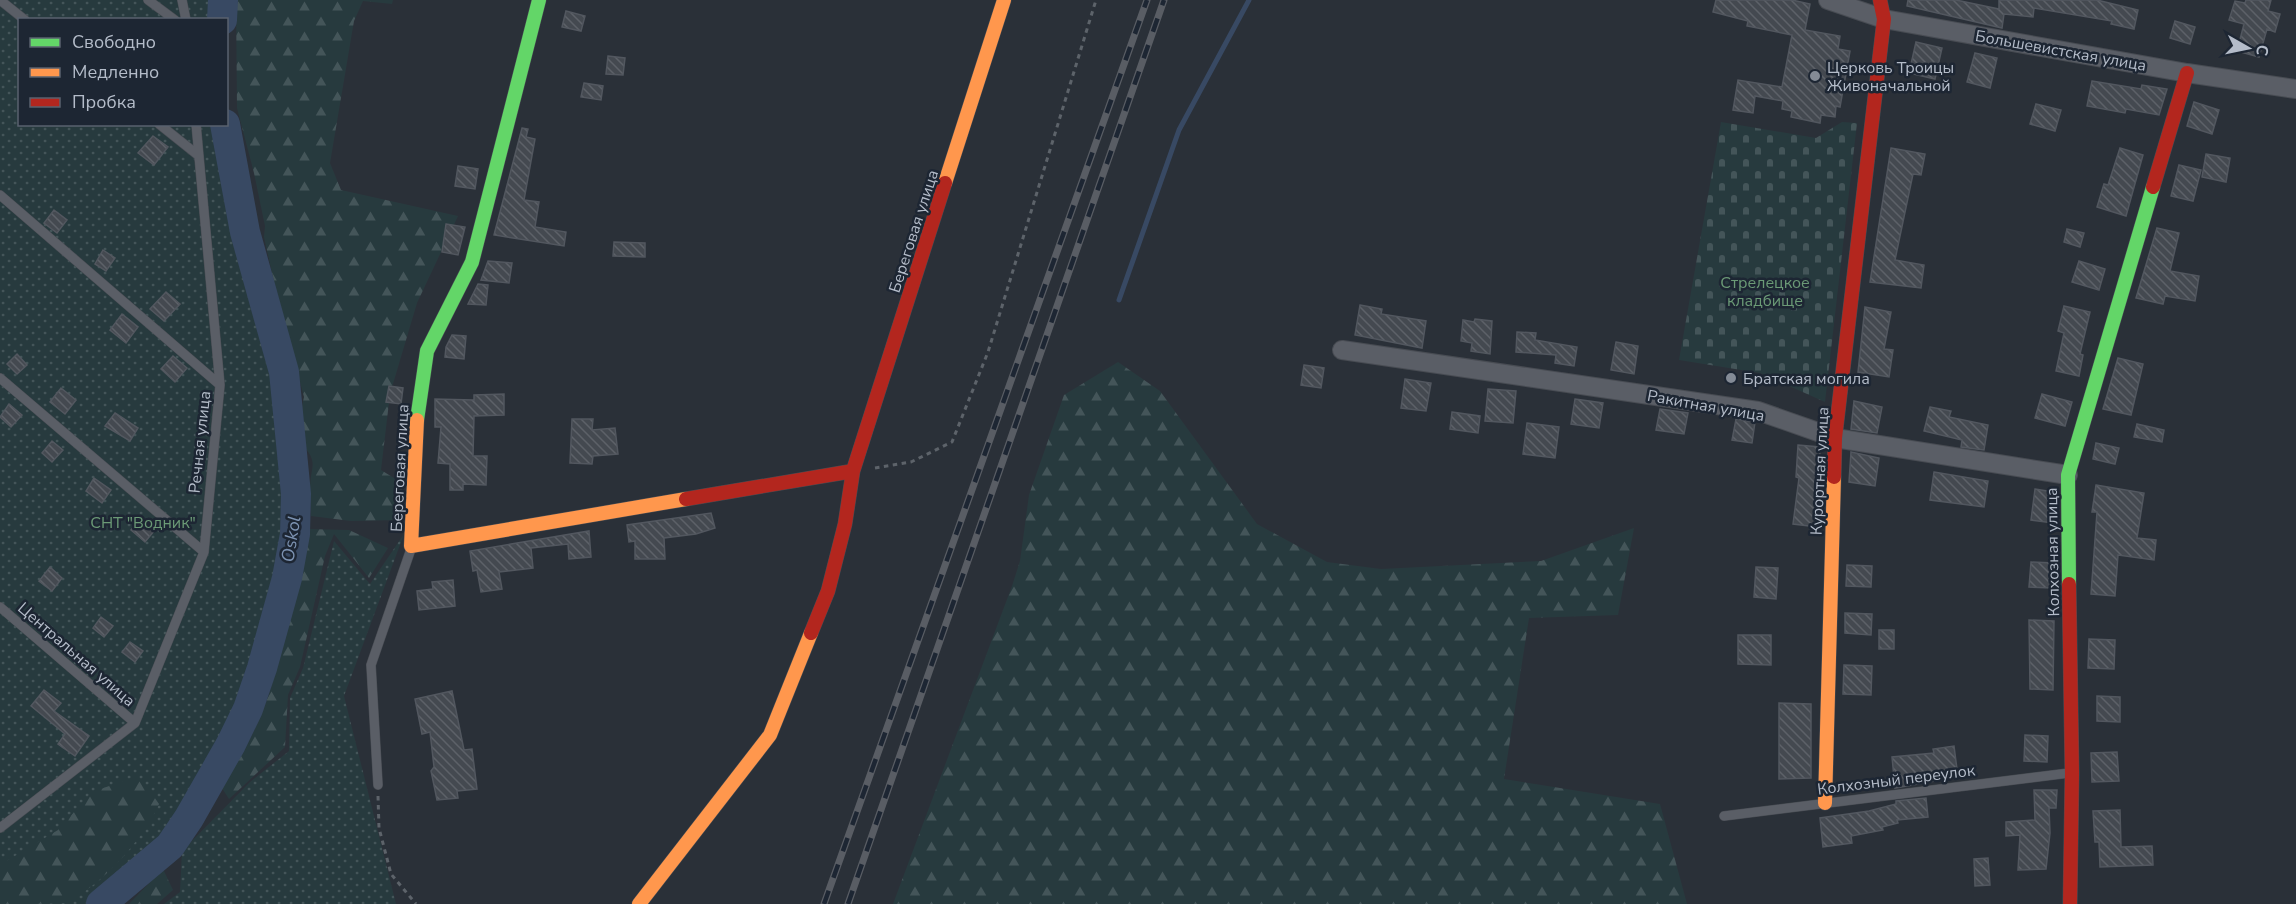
<svg xmlns="http://www.w3.org/2000/svg" width="2296" height="904" font-family="'Nunito Sans',sans-serif">
  <defs>
    <pattern id="grass-dots" width="8" height="8" patternUnits="userSpaceOnUse" patternTransform="scale(1.5)"><rect width="8" height="8" fill="#273a3e"/><path d="M2 2h.1M6 6h.1" fill="none" stroke="#445559" stroke-width="1.8" stroke-linecap="round"/></pattern>
    <pattern id="forest-firs" width="22" height="20" patternUnits="userSpaceOnUse" patternTransform="scale(1.5)"><rect width="22" height="20" fill="#273a3e"/><path d="M5 1l3.5 6h-7zM16 11l3.5 6h-7z" fill="#445559"/></pattern>
    <pattern id="cemetery-stones" width="16" height="16" patternUnits="userSpaceOnUse" patternTransform="scale(1.5)"><rect width="16" height="16" fill="#273a3e"/><path d="M2 7V4a2 2 0 0 1 4 0v3zM10 15v-3a2 2 0 0 1 4 0v3z" fill="#445559"/></pattern>
    <pattern id="building-back-hatch" width="6" height="6" patternUnits="userSpaceOnUse" patternTransform="scale(1.5)"><rect width="6" height="6" fill="#444950"/><path d="M-1 5l2 2M0 0l6 6M5-1l2 2" fill="none" stroke="#5d6168"/></pattern>
  </defs>
  <rect width="100%" height="100%" fill="#2a3038"/>
  <path fill="url(#grass-dots)" d="M 0,0 L 218,0 L 217,19 L 20,20 L 20,124 L 219,125 L 238,233 L 277,371 L 288,531 L 281,577 L 242,703 L 208,773 L 168,840 L 91,904 L 0,904 Z
    M 404,534 L 344,696 L 396,904 L 164,904 L 180,892 L 182,851 L 250,782 L 289,751 L 290,698 L 303,668 L 334,541 L 370,584 Z"/>
  <path fill="url(#forest-firs)" d="M 236,0 L 393,0 L 392,4 L 363,1 L 354,21 L 330,163 L 341,190 L 458,216 L 417,303 L 390,394 L 381,470 L 402,483 L 401,520 L 351,521 L 311,516 C 311,507 310,497 310,487 C 311,464 319,463 301,443 L 301,411 L 304,397 L 276,291 L 264,237 L 265,226 L 254,173 L 237,108 Z
    M 1118,362 L 1160,391 L 1257,524 L 1327,562 L 1381,569 L 1541,561 L 1634,528 L 1618,615 L 1529,618 L 1504,779 L 1660,804 L 1687,904 L 893,904 L 1012,586 L 1020,561 L 1029,495 L 1064,395 Z
    M 306,529 L 349,530 L 388,548 L 369,578 L 334,534 L 325,556 L 300,667 L 288,695 L 285,747 L 229,799 L 218,782 C 267,736 283,646 296,583 C 299,566 307,546 306,529 Z
    M 132,778 L 143,781 L 159,804 C 144,839 100,887 65,903 C 52,904 15,904 0,904 L 0,865 L 58,830 L 92,792 Z
    M 163,869 L 173,890 L 157,904 L 129,904 Z"/>
  <path fill="url(#cemetery-stones)" d="M 1721,122 L 1816,138 L 1842,122 L 1857,123 L 1825,402 L 1760,373 L 1679,360 Z"/>
  <g fill="none" stroke-linecap="round" stroke-linejoin="round">
    <path stroke="#384963" stroke-width="5" d="M 1119,300 L 1179,130 L 1249,0"/>
    <path stroke="#384963" stroke-width="30" d="M 222,20 L 223,0
      M 101,904 L 170,846 L 189,818 L 231,744 L 248,709 L 262,668 L 287,578 L 295,534 L 296,494 L 284,372 L 245,232 L 225,124"/>
  </g>
  <path fill="url(#building-back-hatch)" stroke="#52575f" stroke-width="1.5" d="M 1716,0 L 1792,0 L 1810,4 L 1805,30 L 1840,36 L 1838,49 L 1850,51 L 1840,107 L 1836,106 L 1835,117 L 1821,115 L 1820,123 L 1791,117 L 1792,111 L 1782,109 L 1783,101 L 1755,96 L 1753,113 L 1733,110 L 1738,80 L 1782,87 L 1792,35 L 1747,26 L 1748,21 L 1713,12 Z
    M 1908,0 L 1956,0 L 1999,9 L 1999,0 L 2097,0 L 2138,10 L 2134,29 L 2111,24 L 2112,21 L 2034,8 L 2033,17 L 2004,14 L 2002,28 L 1907,6 Z
    M 2246,0 L 2271,0 L 2268,11 L 2280,14 L 2275,32 L 2267,29 L 2259,57 L 2237,51 L 2244,24 L 2229,20 L 2235,1 L 2245,3 Z
    M 566,11 L 585,16 L 581,31 L 562,27 Z
    M 2175,21 L 2195,27 L 2190,44 L 2170,38 Z
    M 1916,42 L 1942,48 L 1935,79 L 1909,73 Z
    M 1975,53 L 1997,58 L 1990,88 L 1967,82 Z
    M 608,56 L 625,58 L 623,75 L 606,74 Z
    M 2092,81 L 2141,89 L 2142,85 L 2167,89 L 2159,115 L 2126,109 L 2125,113 L 2087,106 Z
    M 584,83 L 603,86 L 601,100 L 581,97 Z
    M 2194,102 L 2219,110 L 2212,134 L 2187,126 Z
    M 2036,104 L 2061,110 L 2055,131 L 2030,124 Z
    M 522,128 L 528,129 L 526,137 L 535,139 L 524,200 L 539,202 L 535,227 L 566,232 L 564,246 L 494,235 Z
    M 153,136 L 168,147 L 154,165 L 138,153 Z
    M 1891,148 L 1925,154 L 1921,175 L 1913,174 L 1895,260 L 1924,265 L 1921,288 L 1870,282 Z
    M 2120,148 L 2143,155 L 2126,216 L 2097,207 L 2104,184 L 2108,185 Z
    M 2206,154 L 2230,158 L 2226,182 L 2202,177 Z
    M 2179,165 L 2201,170 L 2193,201 L 2171,196 Z
    M 458,166 L 478,169 L 475,189 L 455,186 Z
    M 54,210 L 67,220 L 57,233 L 44,223 Z
    M 446,224 L 465,227 L 458,255 L 442,252 Z
    M 2157,228 L 2179,233 L 2170,271 L 2199,276 L 2195,301 L 2165,296 L 2163,304 L 2136,298 Z
    M 2067,229 L 2084,233 L 2080,247 L 2064,242 Z
    M 614,242 L 645,243 L 645,257 L 613,256 Z
    M 103,250 L 115,258 L 106,271 L 95,264 Z
    M 488,261 L 512,263 L 509,283 L 481,280 Z
    M 2079,261 L 2105,269 L 2099,290 L 2072,282 Z
    M 478,284 L 488,285 L 486,305 L 468,304 Z
    M 166,292 L 180,304 L 164,321 L 150,309 Z
    M 1360,305 L 1382,309 L 1381,314 L 1426,321 L 1422,348 L 1355,335 Z
    M 2064,306 L 2090,312 L 2080,354 L 2083,355 L 2079,376 L 2056,371 L 2064,333 L 2058,331 Z
    M 1865,307 L 1891,312 L 1884,349 L 1893,350 L 1889,377 L 1858,372 Z
    M 122,314 L 138,327 L 126,343 L 110,330 Z
    M 1475,319 L 1492,321 L 1490,354 L 1471,351 L 1472,343 L 1461,341 L 1463,320 L 1474,322 Z
    M 1517,332 L 1536,333 L 1535,340 L 1577,347 L 1574,366 L 1555,363 L 1556,355 L 1516,352 Z
    M 452,335 L 466,336 L 464,359 L 445,357 L 446,347 Z
    M 1616,342 L 1638,346 L 1634,374 L 1611,370 Z
    M 17,354 L 27,365 L 17,374 L 7,364 Z
    M 173,356 L 187,368 L 175,382 L 161,369 Z
    M 2118,358 L 2143,364 L 2131,415 L 2103,409 Z
    M 1304,365 L 1324,368 L 1321,388 L 1301,385 Z
    M 1405,379 L 1431,383 L 1426,411 L 1401,408 Z
    M 389,386 L 403,388 L 401,404 L 386,402 Z
    M 61,388 L 76,400 L 65,414 L 50,402 Z
    M 1488,389 L 1516,391 L 1513,423 L 1485,421 Z
    M 504,394 L 504,415 L 474,416 L 473,456 L 487,456 L 486,485 L 463,484 L 463,490 L 450,490 L 450,464 L 438,463 L 441,427 L 435,427 L 435,399 L 474,400 L 474,395 Z
    M 2042,394 L 2072,402 L 2065,426 L 2035,418 Z
    M 1575,399 L 1603,403 L 1599,428 L 1571,424 Z
    M 1854,401 L 1882,407 L 1877,433 L 1851,429 Z
    M 9,404 L 22,415 L 11,427 L 0,417 Z
    M 1930,407 L 1951,411 L 1949,417 L 1988,425 L 1984,450 L 1961,447 L 1962,440 L 1924,431 Z
    M 1660,409 L 1688,413 L 1684,434 L 1656,430 Z
    M 1452,412 L 1480,416 L 1478,433 L 1450,429 Z
    M 115,413 L 138,428 L 130,441 L 105,426 Z
    M 572,419 L 593,419 L 592,430 L 615,428 L 618,454 L 593,456 L 592,464 L 570,463 Z
    M 1736,419 L 1755,422 L 1752,443 L 1732,440 Z
    M 1527,423 L 1559,427 L 1555,458 L 1523,454 Z
    M 2137,424 L 2164,430 L 2162,442 L 2134,437 Z
    M 52,441 L 63,450 L 52,462 L 42,453 Z
    M 2096,443 L 2119,448 L 2115,464 L 2093,459 Z
    M 1798,445 L 1820,447 L 1817,527 L 1793,524 L 1799,478 L 1796,477 Z
    M 1851,452 L 1879,458 L 1875,486 L 1849,482 Z
    M 1934,472 L 1988,481 L 1984,507 L 1930,500 Z
    M 94,478 L 111,490 L 102,503 L 86,491 Z
    M 2096,485 L 2144,493 L 2137,538 L 2156,540 L 2154,560 L 2118,555 L 2115,596 L 2091,594 L 2097,512 L 2092,512 Z
    M 2035,489 L 2053,492 L 2053,523 L 2031,520 Z
    M 711,513 L 715,528 L 696,534 L 664,538 L 665,559 L 635,559 L 635,541 L 629,542 L 627,525 Z
    M 140,520 L 154,531 L 145,542 L 131,530 Z
    M 589,531 L 591,557 L 569,559 L 568,544 L 531,548 L 533,568 L 499,572 L 502,589 L 481,592 L 477,570 L 473,571 L 470,551 Z
    M 2031,562 L 2054,563 L 2052,588 L 2029,587 Z
    M 1847,565 L 1872,566 L 1871,587 L 1846,586 Z
    M 50,567 L 62,578 L 52,591 L 39,581 Z
    M 1756,567 L 1778,568 L 1776,599 L 1754,597 Z
    M 453,580 L 455,606 L 419,610 L 417,591 L 433,589 L 432,582 Z
    M 1845,613 L 1872,614 L 1871,635 L 1845,633 Z
    M 101,617 L 113,626 L 104,637 L 93,628 Z
    M 2029,620 L 2054,621 L 2053,690 L 2030,689 Z
    M 1879,630 L 1894,630 L 1894,649 L 1879,649 Z
    M 1738,635 L 1771,635 L 1771,665 L 1738,664 Z
    M 2089,639 L 2115,640 L 2114,669 L 2088,668 Z
    M 130,642 L 143,651 L 135,662 L 122,652 Z
    M 1844,665 L 1872,666 L 1871,695 L 1843,694 Z
    M 44,690 L 61,703 L 54,711 L 89,736 L 75,756 L 58,744 L 65,734 L 31,706 Z
    M 452,691 L 464,750 L 472,749 L 477,789 L 457,791 L 458,798 L 437,800 L 431,771 L 434,767 L 430,732 L 422,734 L 415,699 Z
    M 2097,696 L 2120,697 L 2120,722 L 2097,721 Z
    M 1779,703 L 1811,704 L 1811,778 L 1779,779 Z
    M 2025,735 L 2048,736 L 2047,762 L 2024,761 Z
    M 1954,746 L 1958,777 L 1895,788 L 1892,757 L 1934,753 L 1933,749 Z
    M 2117,752 L 2119,781 L 2092,782 L 2091,753 Z
    M 2034,790 L 2057,790 L 2056,808 L 2049,808 L 2050,833 L 2046,869 L 2018,870 L 2020,835 L 2006,836 L 2006,822 L 2035,820 Z
    M 1926,798 L 1928,817 L 1897,820 L 1898,823 L 1882,827 L 1883,830 L 1851,836 L 1852,843 L 1823,847 L 1820,818 L 1869,811 L 1896,804 L 1896,801 Z
    M 2120,810 L 2121,847 L 2152,846 L 2153,865 L 2100,867 L 2099,842 L 2095,842 L 2093,811 Z
    M 1988,858 L 1990,885 L 1975,886 L 1974,859 Z"/>
  <g fill="none" stroke-linecap="round" stroke-linejoin="round">
    <defs>
      <path id="lane" d="M 0,0 L 25,20
        M 148,0 L 175,20
        M 182,0 L 186,20
        M 159,124 L 199,156
        M 0,195 L 220,385
        M 0,378 L 204,552
        M 0,607 L 135,723
        M 378,785 L 371,665 L 411,549
        M 1724,816 L 2069,773
        M 0,828 L 135,723 L 204,552 L 220,385 L 196,124"/>
      <path id="street" d="M 1828,0 L 1884,19 L 2187,73 L 2296,89
        M 1342,350 L 1758,411 L 1835,438 L 2068,475"/>
      <path id="fast" d="M 417,420 L 427,351 L 472,262 L 539,0
        M 2069,584 L 2068,475 L 2153,187"/>
      <path id="slow" d="M 945,183 L 1004,0
        M 417,420 L 411,546 L 686,499
        M 1825,803 L 1834,477
        M 639,904 L 770,735 L 811,633"/>
      <path id="jam" d="M 2153,187 L 2187,73
        M 1834,477 L 1835,438 L 1884,19 L 1880,0
        M 686,499 L 853,471
        M 2069,584 L 2072,773 L 2070,904
        M 811,633 L 828,591 L 845,524 L 853,471 L 945,183"/>
    </defs>
    <use href="#lane" stroke="#484c53" stroke-width="10"/>
    <use href="#street" stroke="#484c53" stroke-width="20"/>
    <use href="#fast" stroke="#484c53" stroke-width="15"/>
    <use href="#slow" stroke="#484c53" stroke-width="15"/>
    <use href="#jam" stroke="#484c53" stroke-width="15"/>
    <path stroke="#5d636a" stroke-width="3" stroke-dasharray="4.5 4.5" stroke-linecap="butt" d="M 875,468 L 911,462 L 952,442 L 988,352 L 1096,0
      M 378,796 L 379,828 L 391,874 L 416,904"/>
    <use href="#lane" stroke="#5a5e66" stroke-width="9"/>
    <use href="#street" stroke="#5a5e66" stroke-width="18"/>
    <use href="#fast" stroke="#63d668" stroke-width="14"/>
    <use href="#slow" stroke="#ff974d" stroke-width="14"/>
    <use href="#jam" stroke="#b3261e" stroke-width="14"/>
    <defs>
      <path id="rail" d="M 824,904 L 1147,0
        M 848,904 L 1164,0"/>
    </defs>
    <use href="#rail" stroke="#595d64" stroke-width="7"/>
    <use href="#rail" stroke="#1d2633" stroke-width="4.5" stroke-dasharray="14" stroke-linecap="butt"/>
  </g>
  <g fill="#848b96" stroke="#1d2633" stroke-width="2">
    <circle cx="1815" cy="76" r="6"/>
    <circle cx="1731" cy="378" r="6"/>
  </g>
  <g text-anchor="middle" stroke-width="5" stroke-linejoin="round" paint-order="stroke">
    <g font-size="16" fill="#b4bcc9" stroke="#1d2633">
      <text transform="translate(2061 50) rotate(10)" y="6">Большевистская улица</text>
      <text transform="translate(913 231) rotate(-72)" y="6">Береговая улица</text>
      <text transform="translate(1706 405) rotate(10)" y="6">Ракитная улица</text>
      <text transform="translate(199 442) rotate(-84)" y="6">Речная улица</text>
      <text transform="translate(399 468) rotate(-87)" y="6">Береговая улица</text>
      <text transform="translate(1819 471) rotate(-87)" y="6">Курортная улица</text>
      <text transform="translate(2052 552) rotate(-91)" y="6">Колхозная улица</text>
      <text transform="translate(77 654) rotate(41)" y="6">Центральная улица</text>
      <text transform="translate(1896 779) rotate(-7)" y="6">Колхозный переулок</text>
    </g>
    <g font-size="16" fill="#b4bcc9" stroke="#1d2633" text-anchor="start">
      <text x="1827" y="73">Церковь Троицы<tspan x="1827" dy="18">Живоначальной</tspan></text>
      <text x="1743" y="384">Братская могила</text>
    </g>
    <g font-size="16" fill="#6b9a76" stroke="#1d2633">
      <text x="1765" y="288">Стрелецкое<tspan x="1765" dy="18">кладбище</tspan></text>
      <text x="143" y="528">СНТ "Водник"</text>
    </g>
    <g font-size="18" font-style="italic" fill="#7c92b1" stroke="#1d2633">
      <text transform="translate(291 539) rotate(-81)" y="6">Oskol</text>
    </g>
  </g>
  <rect x="18" y="18" width="210" height="108" fill="#1d2633" stroke="#59626f" stroke-width="1.5"/>
  <rect x="30" y="38" width="30" height="9" fill="#63d668" stroke="#59626f" stroke-width="1.5"/>
  <text x="72" y="48" font-size="18" fill="#b4bcc9">Свободно</text>
  <rect x="30" y="68" width="30" height="9" fill="#ff974d" stroke="#59626f" stroke-width="1.5"/>
  <text x="72" y="78" font-size="18" fill="#b4bcc9">Медленно</text>
  <rect x="30" y="98" width="30" height="9" fill="#b3261e" stroke="#59626f" stroke-width="1.5"/>
  <text x="72" y="108" font-size="18" fill="#b4bcc9">Пробка</text>
  <g transform="translate(2248 48) rotate(99)" stroke="#1d2633" stroke-width="4.5" paint-order="stroke">
  <path d="M0-4.5L10 22L0 15L-10 22Z" fill="#b4bcc9"/>
  <text y="-9" font-size="16" font-weight="bold" text-anchor="middle" fill="#b4bcc9">С</text>
  </g>
</svg>
